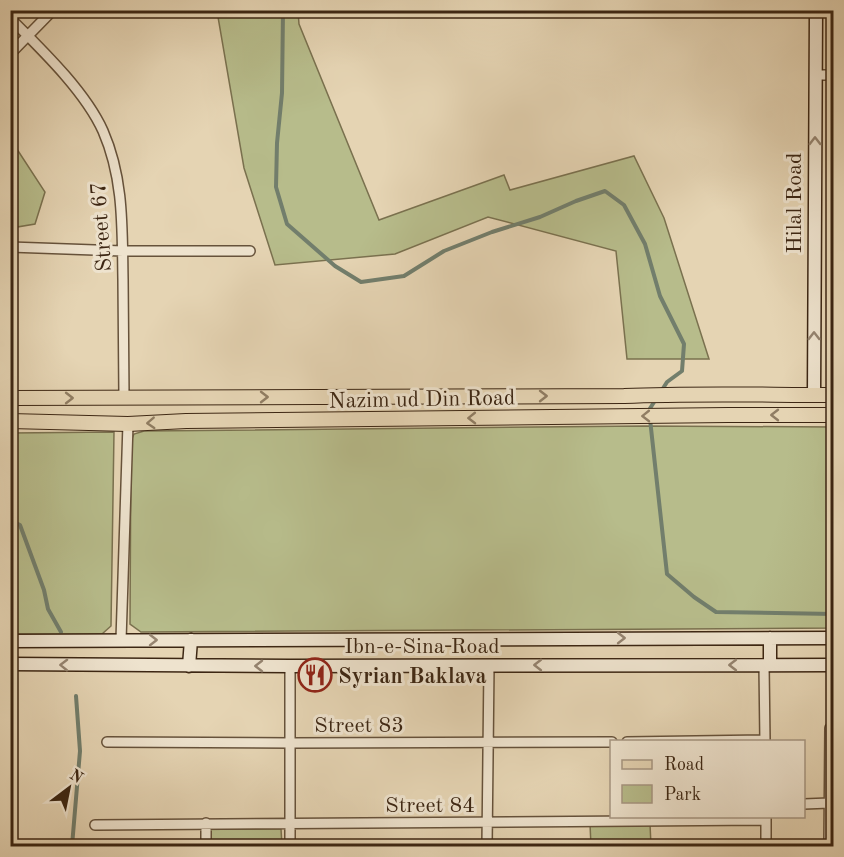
<svg xmlns="http://www.w3.org/2000/svg" width="844" height="857" font-family="'Old Standard TT',serif">
  <rect width="100%" height="100%" fill="#e5d4b3"/>
  <filter id="stains"><feTurbulence type="fractalNoise" baseFrequency=".00333" numOctaves="4"/><feColorMatrix values="0 0 0 0 .2 0 0 0 0 .09 0 0 0 0 .02 0 0 0 .5 -.17"/></filter>
  <radialGradient id="worn" r=".72"><stop offset=".6" stop-color="#630" stop-opacity="0"/><stop offset="1" stop-color="#630" stop-opacity=".3"/></radialGradient>
  <path fill="#b7bc8b" stroke="#7a714f" stroke-width="1.5" d="M 223,11 L 298,11 L 299,24 L 379,220 L 504,175 L 510,190 L 634,156 L 664,218 L 709,359 L 627,359 L 616,251 L 488,217 L 395,254 L 275,265 L 244,168 L 218,17 Z
    M 11,140 L 45,192 L 35,224 L 11,228 Z
    M 644,426 L 833,427 L 833,628 L 141,632 L 130,624 L 131,441 L 134,434 L 144,431 Z
    M 114,432 L 111,626 L 102,634 L 11,634 L 11,433 Z
    M 590,824 L 650,824 L 651,846 L 591,846 Z
    M 208,829 L 281,829 L 282,846 L 209,846 Z"/>
  <g fill="none" stroke-linecap="round" stroke-linejoin="round">
    <path stroke="#727e6c" stroke-width="4" d="M 283,10 L 282,93 L 277,143 L 276,187 L 287,224 L 335,266 L 361,282 L 404,276 L 444,251 L 492,232 L 540,217 L 576,201 L 605,191 L 624,205 L 645,244 L 660,296 L 684,344 L 682,371 L 667,382 L 662,390
      M 656,399 L 649,410 L 667,574 L 694,597 L 716,612 L 834,614
      M 10,520 L 20,525 L 44,590 L 48,609 L 61,632
      M 72,846 L 80,751 L 76,696"/>
    <defs>
      <path id="street" d="M 10,18 C 41,49 85,91 103,131 C 124,179 122,228 123,279 C 123,319 124,358 124,398
        M 10,54 L 53,10
        M 815,75 L 834,75
        M 10,247 L 123,251 L 250,251
        M 121,640 L 128,424
        M 764,665 L 765,742
        M 107,742 L 291,743 L 612,742
        M 627,742 L 765,740
        M 804,804 L 829,803
        M 766,816 L 766,846
        M 95,825 L 766,820
        M 206,846 L 206,823
        M 290,846 L 290,666
        M 487,846 L 489,665
        M 829,846 L 830,728 L 834,724"/>
      <path id="secondary" d="M 814,395 L 816,10
        M 770,638 L 770,665
        M 10,641 L 834,638
        M 10,664 L 290,666 L 834,665
        M 189,666 L 191,640"/>
      <path id="primary" d="M 10,398 L 624,396 C 694,393 764,395 834,395
        M 10,421 L 128,424 L 186,421 L 728,415 L 834,415"/>
    </defs>
    <use href="#street" stroke="#66523b" stroke-width="12"/>
    <use href="#secondary" stroke="#3c2613" stroke-width="15"/>
    <use href="#primary" stroke="#3c2613" stroke-width="16"/>
    <use href="#street" stroke="#eee3ce" stroke-width="9"/>
    <use href="#secondary" stroke="#eee3ce" stroke-width="12"/>
    <use href="#primary" stroke="#e5d4b3" stroke-width="14"/>
  </g>
  <defs><path id="oneway-chevron" d="M-2-3.5L2.5 0L-2 3.5" fill="none" stroke-width="1.6" stroke-linecap="round" stroke-linejoin="round" transform="scale(1.5)"/></defs>
  <g stroke="#958470">
    <use href="#oneway-chevron" transform="translate(815 141) rotate(-90)"/>
    <use href="#oneway-chevron" transform="translate(814 336) rotate(-90)"/>
    <use href="#oneway-chevron" transform="translate(621 638)"/>
    <use href="#oneway-chevron" transform="translate(153 640)"/>
    <use href="#oneway-chevron" transform="translate(64 665) rotate(-179)"/>
    <use href="#oneway-chevron" transform="translate(538 665) rotate(-180)"/>
    <use href="#oneway-chevron" transform="translate(733 665) rotate(-180)"/>
    <use href="#oneway-chevron" transform="translate(259 666) rotate(-180)"/>
  </g>
  <g stroke="#907d63">
    <use href="#oneway-chevron" transform="translate(543 396)"/>
    <use href="#oneway-chevron" transform="translate(264 397)"/>
    <use href="#oneway-chevron" transform="translate(69 398)"/>
    <use href="#oneway-chevron" transform="translate(775 415) rotate(-180)"/>
    <use href="#oneway-chevron" transform="translate(646 416) rotate(179)"/>
    <use href="#oneway-chevron" transform="translate(472 418) rotate(179)"/>
    <use href="#oneway-chevron" transform="translate(151 423) rotate(177)"/>
  </g>
  <defs>
    <symbol id="restaurant-ring" viewBox="-11 -11 22 22"><circle r="9.5" fill="#eee3ce" stroke="#8f2418" stroke-width="1.5"/><path d="M-5-6h1v4h1v-4h1v4h1v-4h1v5L-1.5 .5V6h-2V.5L-5-1ZM5-6V6H3V1.5H1.5Q1.5-4 5-6Z" fill="#8f2418"/></symbol>
  </defs>
  <g fill-rule="evenodd">
    <use href="#restaurant-ring" x="296" y="656" width="38" height="38"/>
  </g>
  <g text-anchor="middle" stroke-width="6" stroke-linejoin="round" paint-order="stroke">
    <g font-size="22" fill="#3c2613" stroke="#eee3ce">
      <text transform="translate(793 203) rotate(-90)" y="8">Hilal Road</text>
      <text transform="translate(100 227) rotate(-94)" y="8">Street 67</text>
      <text transform="translate(422 398) rotate(-1)" y="8">Nazim ud Din Road</text>
      <text x="422" y="653">Ibn-e-Sina Road</text>
      <text x="359" y="732">Street 83</text>
      <text x="430" y="812">Street 84</text>
    </g>
    <g font-size="22" font-weight="bold" fill="#3c2613" stroke="#eee3ce" text-anchor="start">
      <text x="338" y="683">Syrian Baklava</text>
    </g>
  </g>
  <rect width="844" height="857" fill="none" stroke="#e5d4b3" stroke-width="36"/>
  <rect x="12" y="12" width="820" height="833" fill="none" stroke="#3c2613" stroke-width="3"/>
  <rect x="18" y="18" width="808" height="821" fill="none" stroke="#3c2613" stroke-width="1.5"/>
  <rect x="610" y="740" width="195" height="78" fill="#eee3ce" stroke="#a79783" stroke-width="1.5"/>
  <rect x="622" y="760" width="30" height="9" fill="#e5d4b3" stroke="#a79783" stroke-width="1.5"/>
  <text x="664" y="770" font-size="18" fill="#3c2613">Road</text>
  <rect x="622" y="785" width="30" height="18" fill="#b7bc8b" stroke="#a79783" stroke-width="1.5"/>
  <text x="664" y="800" font-size="18" fill="#3c2613">Park</text>
  <g transform="translate(69 788) rotate(32)" stroke="#eee3ce" stroke-width="4.5" paint-order="stroke">
  <path d="M0-4.5L10 22L0 15L-10 22Z" fill="#3c2613"/>
  <text y="-9" font-size="16" font-weight="bold" text-anchor="middle" fill="#3c2613">N</text>
  </g>
  <rect width="100%" height="100%" filter="url(#stains)"/>
  <rect width="100%" height="100%" fill="url(#worn)"/>
</svg>
